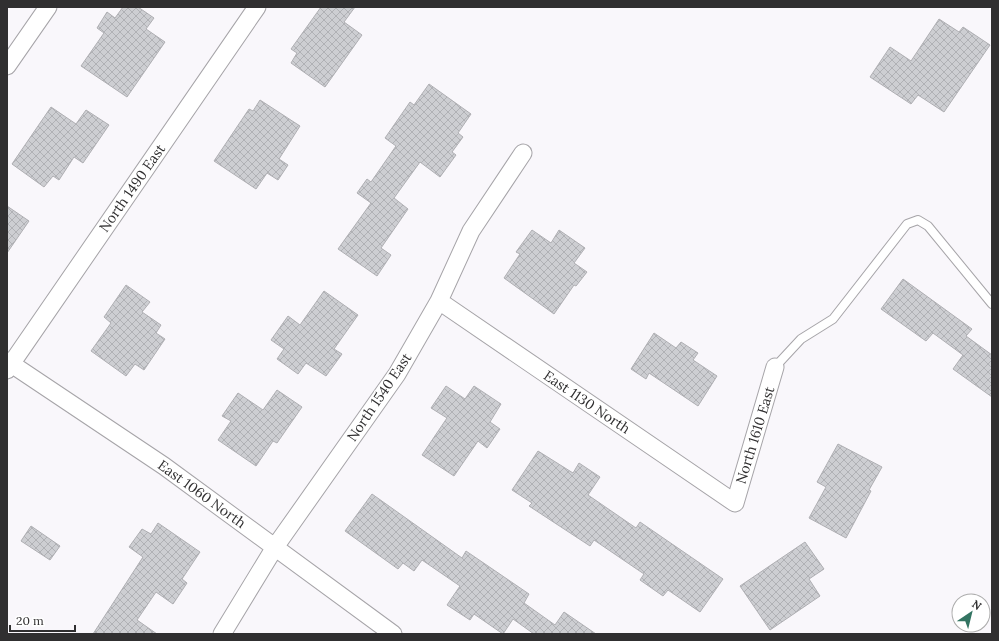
<svg xmlns="http://www.w3.org/2000/svg" width="999" height="641" font-family="Lora,serif">
  <defs>
    <pattern id="building-cross-hatch" width="8" height="8" patternUnits="userSpaceOnUse"><rect width="8" height="8" fill="#cdced2"/><path d="M0 0l8 8M0 8l8-8" fill="none" stroke="#b0b1b5"/></pattern>
  </defs>
  <rect width="100%" height="100%" fill="#f9f7fb"/>
  <path fill="url(#building-cross-hatch)" stroke="#afafb3" d="M 123,7 L 138,7 L 154,18 L 146,29 L 165,42 L 127,97 L 81,66 L 104,33 L 97,28 L 107,12 L 115,18 Z
    M 321,7 L 355,7 L 344,22 L 362,35 L 325,87 L 291,63 L 297,53 L 291,49 Z
    M 939,19 L 959,32 L 963,27 L 990,45 L 944,112 L 918,95 L 911,104 L 870,77 L 890,47 L 911,61 Z
    M 429,84 L 471,114 L 458,133 L 463,137 L 452,152 L 456,155 L 440,177 L 420,162 L 394,198 L 408,209 L 381,248 L 391,255 L 377,276 L 338,249 L 371,203 L 357,193 L 367,179 L 371,182 L 396,146 L 385,138 L 410,102 L 414,105 Z
    M 260,100 L 300,126 L 279,159 L 288,165 L 278,180 L 267,173 L 256,189 L 214,161 L 249,109 L 253,111 Z
    M 51,107 L 76,124 L 86,110 L 109,125 L 83,163 L 74,157 L 59,180 L 53,176 L 44,187 L 12,164 Z
    M 7,206 L 29,221 L 7,253 Z
    M 532,230 L 551,243 L 559,230 L 585,248 L 574,263 L 587,272 L 576,286 L 574,285 L 554,314 L 504,278 L 520,254 L 516,252 Z
    M 903,279 L 972,329 L 966,336 L 992,355 L 992,397 L 953,369 L 963,355 L 933,333 L 926,341 L 881,309 Z
    M 126,285 L 150,302 L 142,312 L 161,325 L 156,333 L 165,339 L 144,370 L 135,364 L 126,376 L 91,351 L 111,323 L 104,317 Z
    M 324,291 L 358,315 L 334,349 L 342,354 L 326,376 L 306,363 L 298,374 L 277,359 L 284,349 L 271,340 L 288,316 L 300,325 Z
    M 654,333 L 676,348 L 681,342 L 698,353 L 693,360 L 717,376 L 698,406 L 649,373 L 646,379 L 631,369 Z
    M 446,386 L 465,399 L 474,386 L 501,404 L 490,422 L 500,429 L 487,448 L 478,441 L 454,476 L 422,455 L 447,418 L 431,408 Z
    M 277,390 L 302,407 L 277,443 L 273,441 L 256,466 L 218,440 L 231,421 L 222,416 L 238,393 L 263,410 Z
    M 838,444 L 882,467 L 869,490 L 871,491 L 846,538 L 809,518 L 826,487 L 817,482 Z
    M 538,451 L 573,473 L 579,463 L 600,477 L 588,495 L 636,528 L 640,522 L 723,579 L 700,612 L 668,590 L 663,596 L 640,580 L 644,574 L 594,540 L 590,546 L 529,506 L 532,503 L 512,490 Z
    M 372,494 L 462,558 L 466,551 L 529,594 L 524,603 L 555,625 L 564,612 L 596,634 L 534,634 L 513,619 L 503,634 L 474,614 L 470,620 L 447,605 L 460,586 L 422,560 L 414,571 L 403,563 L 398,569 L 345,531 Z
    M 158,523 L 200,552 L 182,579 L 187,583 L 173,604 L 156,592 L 137,620 L 157,634 L 93,634 L 143,557 L 129,547 L 142,529 L 151,534 Z
    M 31,526 L 60,546 L 50,560 L 21,541 Z
    M 805,542 L 824,569 L 809,579 L 820,596 L 770,630 L 740,586 Z"/>
  <g fill="none" stroke-linecap="round" stroke-linejoin="round">
    <defs>
      <path id="service" d="M 775,367 L 801,339 L 833,319 L 907,224 L 918,220 L 928,226 L 992,304"/>
      <path id="minor" d="M 7,66 L 48,7
        M 439,301 L 735,503 L 775,367
        M 7,361 L 164,466 L 393,634
        M 7,370 L 257,7
        M 222,634 L 275,547 L 397,374 L 439,301 L 471,231 L 523,153"/>
    </defs>
    <use href="#service" stroke="#a6a4a8" stroke-width="10"/>
    <use href="#minor" stroke="#a6a4a8" stroke-width="19"/>
    <use href="#service" stroke="#fff" stroke-width="8"/>
    <use href="#minor" stroke="#fff" stroke-width="17"/>
  </g>
  <g text-anchor="middle" stroke-width="3" stroke-linejoin="round" paint-order="stroke">
    <g font-size="14" fill="#302f30" stroke="#fff">
      <text transform="translate(132 188) rotate(-55)" y="5">North 1490 East</text>
      <text transform="translate(379 397) rotate(-56)" y="5">North 1540 East</text>
      <text transform="translate(587 402) rotate(34)" y="5">East 1130 North</text>
      <text transform="translate(755 435) rotate(-73)" y="5">North 1610 East</text>
      <text transform="translate(202 494) rotate(36)" y="5">East 1060 North</text>
    </g>
  </g>
  <rect width="999" height="641" fill="none" stroke="#302f30" stroke-width="16"/>
  <g transform="translate(971 613) rotate(35)"><circle r="19" fill="#ffffff" stroke="#acacac"/>
  <path d="M0-3L7 15L0 10L-7 15Z" fill="#337462"/>
  <text y="-6" font-size="11" font-weight="bold" text-anchor="middle" fill="#302f30">N</text>
  </g>
  <path d="M10 625v6h65v-6" fill="none" stroke="#302f30" stroke-width="2"/>
  <text x="16" y="625" font-size="12" fill="#302f30" stroke="#ffffff" stroke-width="3" paint-order="stroke">20 m</text>
</svg>
